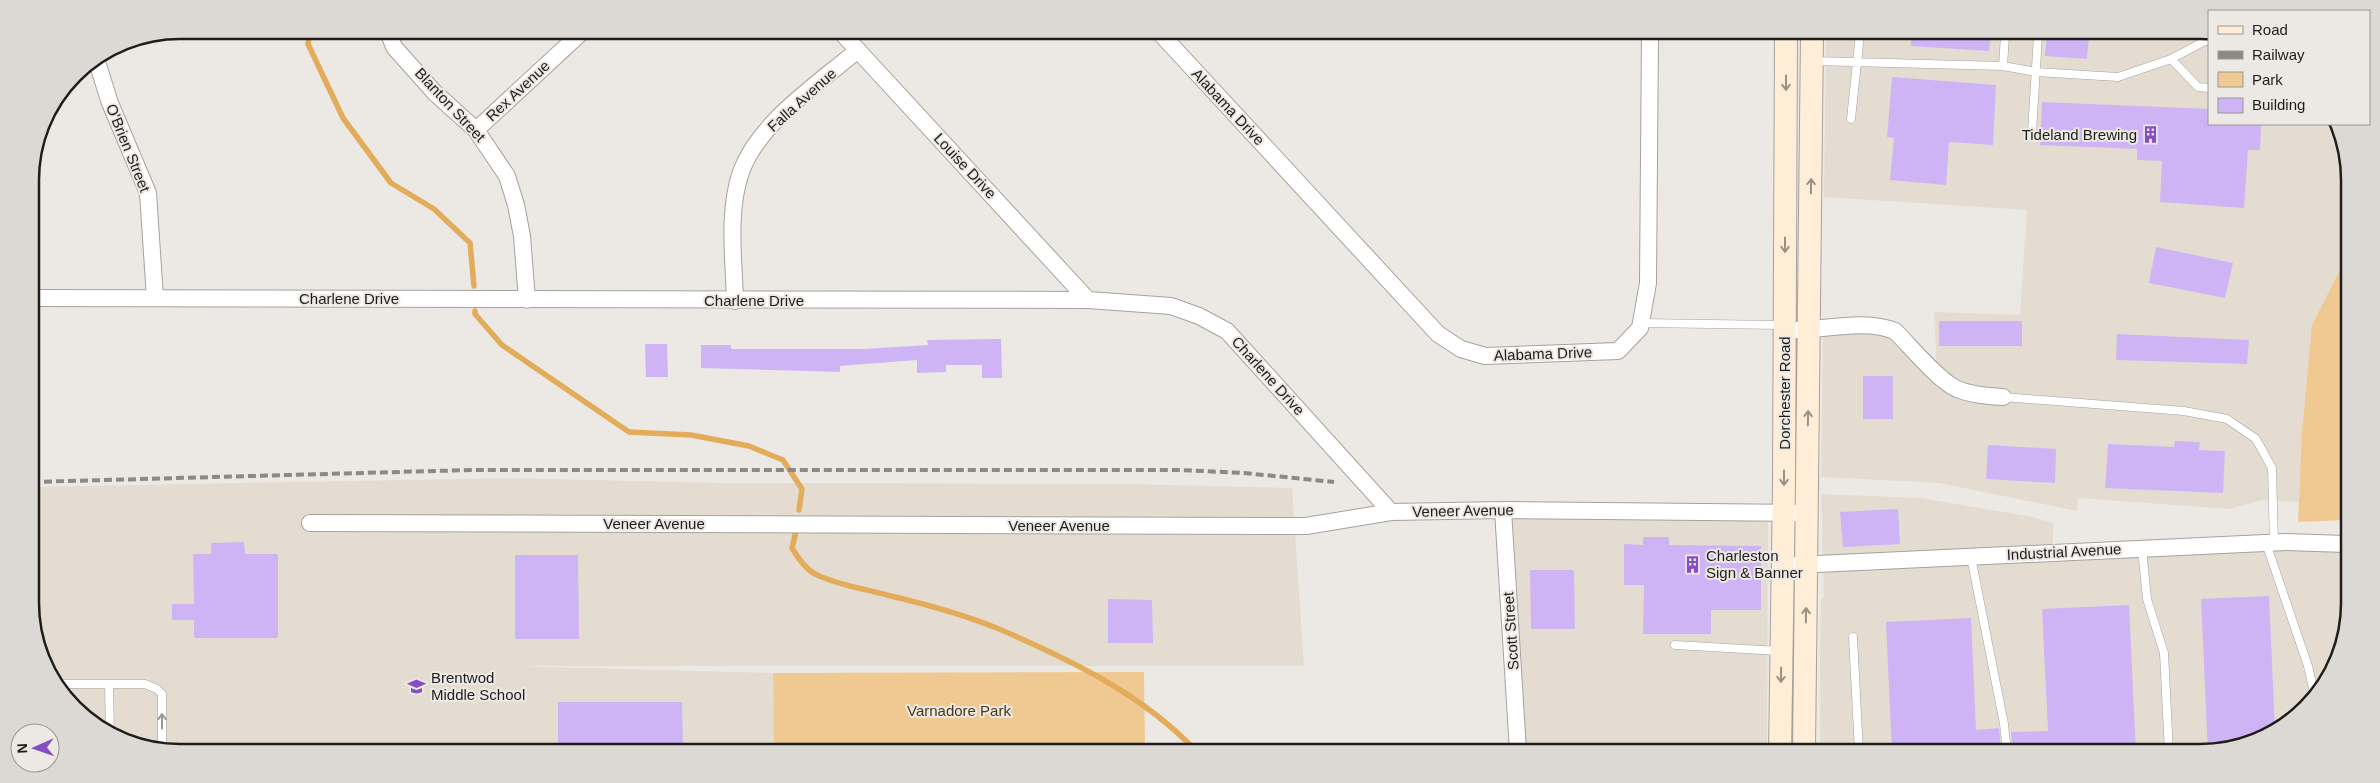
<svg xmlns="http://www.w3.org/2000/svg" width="2380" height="783" font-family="Helvetica,sans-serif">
  <rect width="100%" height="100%" fill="#ece9e4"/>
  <path fill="#e4dcd1" d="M 1826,34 L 2209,35 L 2209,124 L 2334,124 L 2347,151 L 2347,256 L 2341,264 L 2302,432 L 2299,502 L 2262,500 L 2229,509 L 2078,498 L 2077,511 L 1939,483 L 1821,477 L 1823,329 L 1886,327 L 1937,372 L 1934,312 L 2020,315 L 2027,210 L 1824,197 Z
    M 511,478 L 719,483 L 1129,484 L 1292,488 L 1304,666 L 512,666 L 773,673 L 774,749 L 141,748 L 105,733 L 67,702 L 33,632 L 32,487 Z
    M 1821,494 L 1921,498 L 2033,517 L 2053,523 L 2053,552 L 2345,544 L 2345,642 L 2325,686 L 2292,722 L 2257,742 L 2210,753 L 1820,752 L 1820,644 L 1821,599 L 1824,596 Z
    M 1503,510 L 1768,512 L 1767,752 L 1517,751 Z"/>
  <path fill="#f0c992" d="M 2347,256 L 2345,520 L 2298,522 L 2302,432 L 2312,325 Z
    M 1144,672 L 1145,750 L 774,749 L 773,673 Z"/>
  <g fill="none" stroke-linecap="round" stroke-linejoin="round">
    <path stroke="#e2ac5b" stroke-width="5.5" d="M 310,30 L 308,44 L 343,118 L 391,183 L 434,209 L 470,243 L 474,286
      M 475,311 L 475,314 L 502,345 L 629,432 L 691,435 L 749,446 L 783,460 L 802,489 L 799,510
      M 797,527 L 792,548 C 798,558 806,570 817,575 C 838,585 865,589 887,595 C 925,604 963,614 999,629 C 1069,659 1142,694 1195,750"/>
  </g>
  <path fill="#cfb4f5" d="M 1911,34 L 1991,35 L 1989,51 L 1911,46 Z
    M 2047,35 L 2089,35 L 2087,59 L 2045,56 Z
    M 1892,77 L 1996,85 L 1993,145 L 1949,142 L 1946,185 L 1890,180 L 1894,138 L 1887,137 Z
    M 2042,102 L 2209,109 L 2209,124 L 2261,124 L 2260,150 L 2248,150 L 2244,208 L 2160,202 L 2162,161 L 2137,160 L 2137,149 L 2040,145 Z
    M 2156,247 L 2233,263 L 2225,298 L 2149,283 Z
    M 1939,321 L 2022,321 L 2022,346 L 1939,346 Z
    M 2117,334 L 2249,340 L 2247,364 L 2116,360 Z
    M 1001,339 L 1002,378 L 982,378 L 982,365 L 946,365 L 946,372 L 917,373 L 917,360 L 840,366 L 840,372 L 701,368 L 701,345 L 731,345 L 731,349 L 863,349 L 928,345 L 927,340 Z
    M 645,344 L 667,344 L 668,377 L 646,377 Z
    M 1863,376 L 1893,376 L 1893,419 L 1863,419 Z
    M 2175,441 L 2200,442 L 2199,450 L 2225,451 L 2223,493 L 2105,488 L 2108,444 L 2174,447 Z
    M 1988,445 L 2056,449 L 2055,483 L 1986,479 Z
    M 1898,509 L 1900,544 L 1843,547 L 1840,512 Z
    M 1643,537 L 1669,537 L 1669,545 L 1761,546 L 1761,610 L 1711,610 L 1711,634 L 1643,634 L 1644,585 L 1624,585 L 1624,544 L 1643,545 Z
    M 244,542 L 245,554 L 278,554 L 278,638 L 194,638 L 194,620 L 172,620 L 172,604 L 194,604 L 193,554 L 211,554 L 211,543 Z
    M 515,555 L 578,555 L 579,639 L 515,639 Z
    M 1530,570 L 1574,570 L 1575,629 L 1531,629 Z
    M 2269,596 L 2275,731 L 2257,742 L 2208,753 L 2201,599 Z
    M 1108,599 L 1152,600 L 1153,643 L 1108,643 Z
    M 2129,605 L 2136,753 L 2013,752 L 2011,732 L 2048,731 L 2042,609 Z
    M 1971,618 L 1976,730 L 1999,728 L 2001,752 L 1892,752 L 1886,622 Z
    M 558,702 L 682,702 L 683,749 L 558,749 Z"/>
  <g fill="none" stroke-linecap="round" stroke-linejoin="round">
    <defs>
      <path id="service" d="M 2171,59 L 2198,87 L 2209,88
        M 1814,61 L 2003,66 L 2036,72 L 2118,77 L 2171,59 L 2205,41 L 2209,41
        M 2003,66 L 2005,35
        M 1851,119 L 1860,34
        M 2032,132 L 2038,35
        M 1641,323 L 1783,325
        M 2003,397 L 2184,411 L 2227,419 L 2256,439 L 2272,468 L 2274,543
        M 2266,543 L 2308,666 L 2315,697
        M 2142,549 L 2147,599 L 2164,653 L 2169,753
        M 1971,557 L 2004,724 L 2007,752
        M 1853,637 L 1859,752
        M 1675,645 L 1779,651
        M 59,684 L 145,684 L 157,689 L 162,694 L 162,748
        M 109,684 L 110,735"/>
      <path id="minor" d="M 388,31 L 394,47 L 435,93 L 476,130 L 507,176 L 516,205 L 522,236 L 527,300
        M 841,32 L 1088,300
        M 1159,32 L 1438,334 L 1461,349 L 1485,356 L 1618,351 L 1640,328 L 1648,283 L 1650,34
        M 96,59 L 110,103 L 148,193 L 155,298
        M 476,130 L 583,31
        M 31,298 L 1088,300 L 1171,306 L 1199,316 L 1227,331 L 1391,512
        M 735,301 C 734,260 727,212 741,172 C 759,122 819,83 858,50
        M 1797,330 C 1828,329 1866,319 1895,331 C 1910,346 1939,381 1957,389 C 1972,395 1988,396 2003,397
        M 1503,510 L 1518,751
        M 310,523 L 1306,526 L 1391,512 L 1503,510 L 1795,513
        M 1796,565 L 2286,542 L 2345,544"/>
      <path id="secondary" d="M 1780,752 L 1784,486 L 1786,34
        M 1804,752 L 1812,34"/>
    </defs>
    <use href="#service" stroke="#a5a29e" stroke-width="9"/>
    <use href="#minor" stroke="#a5a29e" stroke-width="18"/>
    <use href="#secondary" stroke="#a5a29e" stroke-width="24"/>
    <use href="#service" stroke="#fff" stroke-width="8"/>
    <use href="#minor" stroke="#fff" stroke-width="16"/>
    <use href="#secondary" stroke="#feeed7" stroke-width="22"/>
    <path stroke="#8b8885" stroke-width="4" stroke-dasharray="8 4" stroke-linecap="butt" d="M 32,482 L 471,470 L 1181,470 L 1244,473 L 1334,482"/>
  </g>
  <defs><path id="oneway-shaft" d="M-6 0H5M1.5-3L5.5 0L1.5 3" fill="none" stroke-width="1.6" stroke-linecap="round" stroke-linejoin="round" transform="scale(1.25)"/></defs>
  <g stroke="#9a9083">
    <use href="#oneway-shaft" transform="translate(1786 83) rotate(90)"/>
    <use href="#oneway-shaft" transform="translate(1811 186) rotate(-89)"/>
    <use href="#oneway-shaft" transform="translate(1785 245) rotate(90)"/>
    <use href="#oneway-shaft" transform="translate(1808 418) rotate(-89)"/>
    <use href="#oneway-shaft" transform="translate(1784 478) rotate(90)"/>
    <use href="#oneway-shaft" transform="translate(1806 615) rotate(-89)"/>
    <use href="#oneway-shaft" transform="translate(1781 675) rotate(91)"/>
  </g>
  <use stroke="#9a9999" href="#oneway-shaft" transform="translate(162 721) rotate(-90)"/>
  <defs>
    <symbol id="building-bare" viewBox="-9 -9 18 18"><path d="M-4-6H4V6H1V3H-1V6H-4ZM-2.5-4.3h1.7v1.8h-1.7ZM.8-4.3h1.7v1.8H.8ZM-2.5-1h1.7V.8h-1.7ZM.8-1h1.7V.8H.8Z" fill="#874ec4" stroke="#ece9e4" stroke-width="2.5" paint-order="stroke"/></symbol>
    <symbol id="school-bare" viewBox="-9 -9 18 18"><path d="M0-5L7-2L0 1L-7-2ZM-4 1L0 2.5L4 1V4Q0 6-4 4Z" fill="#874ec4" stroke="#ece9e4" stroke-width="2.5" paint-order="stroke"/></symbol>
  </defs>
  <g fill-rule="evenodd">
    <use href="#building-bare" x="2138" y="122" width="25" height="25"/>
    <use href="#building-bare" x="1680" y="552" width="25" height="25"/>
    <use href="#school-bare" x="404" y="674" width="25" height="25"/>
  </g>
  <g text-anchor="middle" stroke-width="4" stroke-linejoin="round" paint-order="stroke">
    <g font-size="15" fill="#1f1d1c" stroke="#ece9e4">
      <text transform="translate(518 91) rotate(-43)" y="5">Rex Avenue</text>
      <text transform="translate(802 100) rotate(-42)" y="5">Falla Avenue</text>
      <text transform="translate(450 105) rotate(47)" y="5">Blanton Street</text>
      <text transform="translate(1228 107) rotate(47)" y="5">Alabama Drive</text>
      <text transform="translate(128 148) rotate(68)" y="5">O'Brien Street</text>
      <text transform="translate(965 166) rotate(47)" y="5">Louise Drive</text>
      <text x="349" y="304">Charlene Drive</text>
      <text x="754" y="306">Charlene Drive</text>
      <text transform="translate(1543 354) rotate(-2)" y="5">Alabama Drive</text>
      <text transform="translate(1268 376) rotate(48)" y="5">Charlene Drive</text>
      <text transform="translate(1785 393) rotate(-90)" y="5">Dorchester Road</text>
      <text transform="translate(1463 511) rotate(-1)" y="5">Veneer Avenue</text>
      <text x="654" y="529">Veneer Avenue</text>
      <text x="1059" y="531">Veneer Avenue</text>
      <text transform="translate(2064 552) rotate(-3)" y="5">Industrial Avenue</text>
      <text transform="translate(1511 631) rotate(-94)" y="5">Scott Street</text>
    </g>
    <g font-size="15" fill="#1f1d1c" stroke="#ece9e4" text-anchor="start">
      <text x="2137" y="140" text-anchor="end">Tideland Brewing</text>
      <text x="1706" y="561">Charleston<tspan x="1706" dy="17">Sign &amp; Banner</tspan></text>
      <text x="431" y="683">Brentwod<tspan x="431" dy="17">Middle School</tspan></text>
    </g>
    <g font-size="15" fill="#4c3613" stroke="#ece9e4">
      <text x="959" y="716">Varnadore Park</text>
    </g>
  </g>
  <path d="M0 0H2380V783H0ZM180 39H2200A141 141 0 0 1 2341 180V603A141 141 0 0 1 2200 744H180A141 141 0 0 1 39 603V180A141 141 0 0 1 180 39Z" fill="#dcd9d4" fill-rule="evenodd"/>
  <path fill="none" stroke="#1f1d1c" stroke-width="2.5" d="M180 39H2200A141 141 0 0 1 2341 180V603A141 141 0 0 1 2200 744H180A141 141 0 0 1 39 603V180A141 141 0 0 1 180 39Z"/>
  <rect x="2208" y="10" width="162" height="115" fill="#ece9e4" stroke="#9a9794"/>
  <rect x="2218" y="26" width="25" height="8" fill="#feeed7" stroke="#9a9794"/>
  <text x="2252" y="35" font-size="15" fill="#1f1d1c">Road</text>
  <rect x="2218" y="51" width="25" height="8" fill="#8b8885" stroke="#9a9794"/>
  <text x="2252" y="60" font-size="15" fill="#1f1d1c">Railway</text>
  <rect x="2218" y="72" width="25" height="15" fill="#f0c992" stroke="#9a9794"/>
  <text x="2252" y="85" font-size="15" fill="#1f1d1c">Park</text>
  <rect x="2218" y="98" width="25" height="15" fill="#cfb4f5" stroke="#9a9794"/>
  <text x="2252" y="110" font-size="15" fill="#1f1d1c">Building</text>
  <g transform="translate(35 748) rotate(268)"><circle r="24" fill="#ece9e4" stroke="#9a9794"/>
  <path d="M0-4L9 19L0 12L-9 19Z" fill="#874ec4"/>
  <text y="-8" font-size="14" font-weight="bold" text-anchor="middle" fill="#1f1d1c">N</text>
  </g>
</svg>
